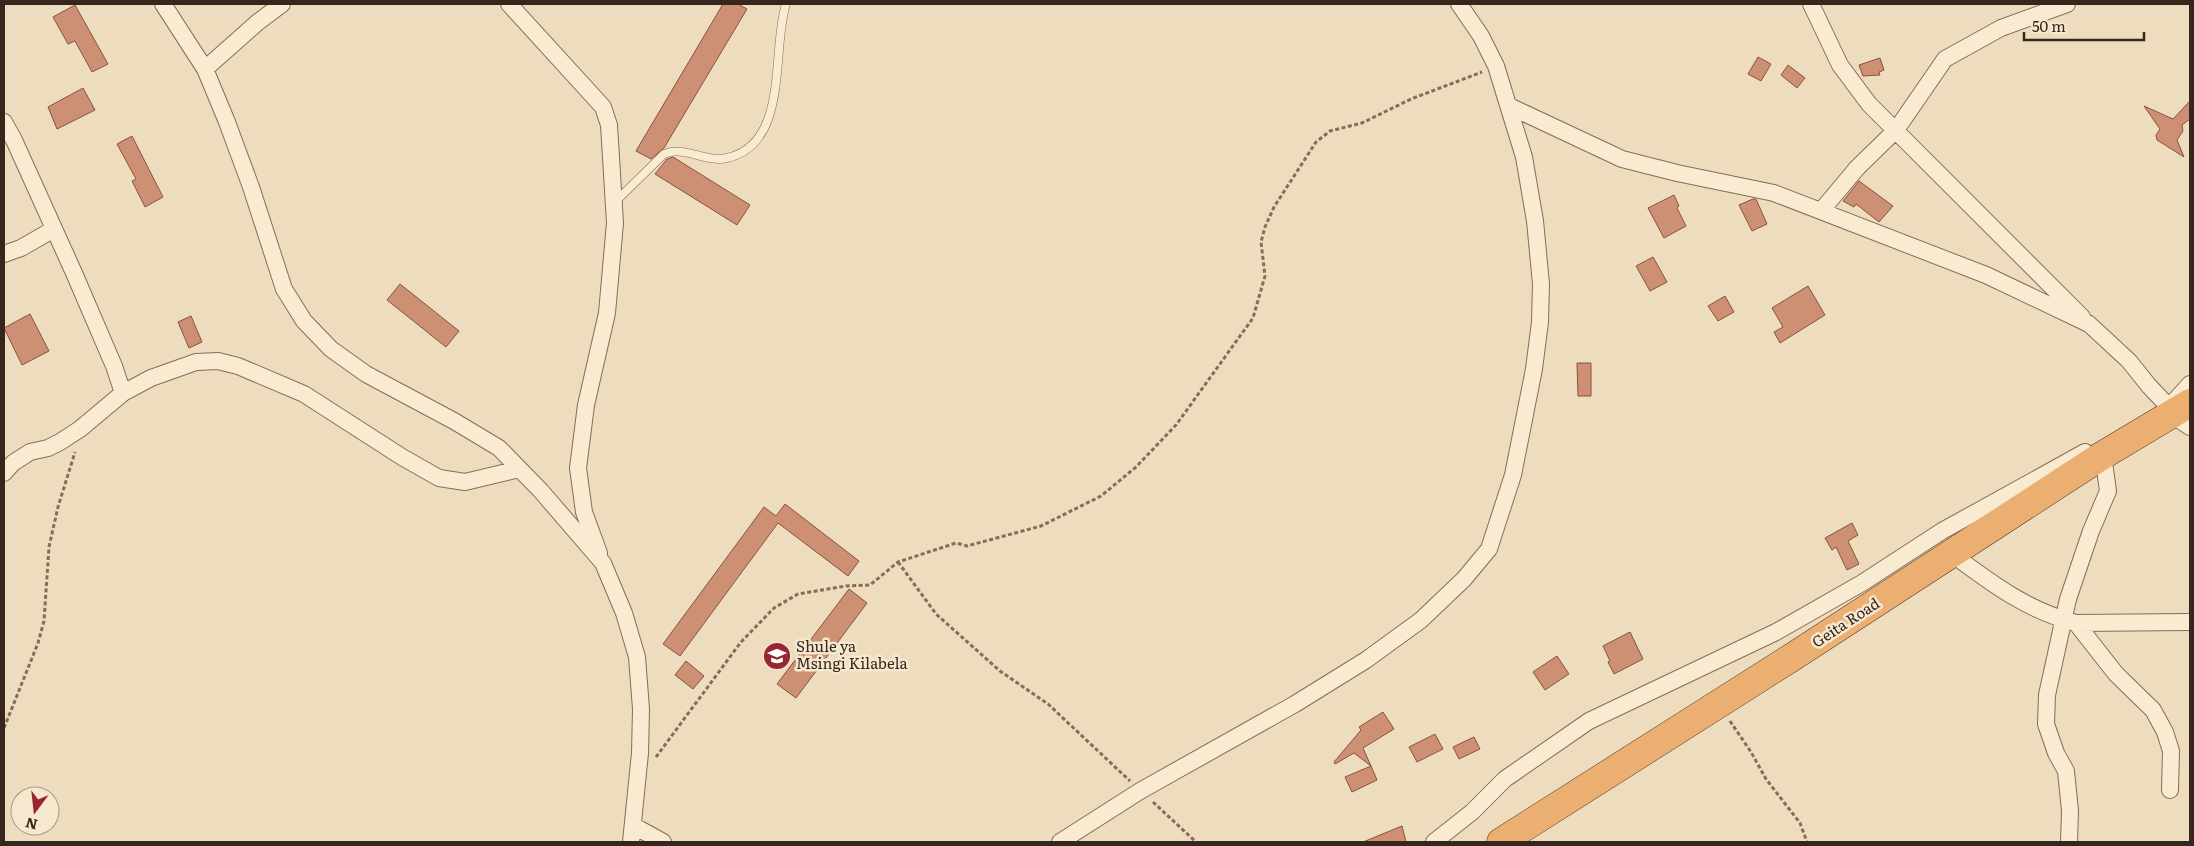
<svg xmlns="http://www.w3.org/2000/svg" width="2194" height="846" font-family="Literata,serif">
  <rect width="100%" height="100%" fill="#eedcbf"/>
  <path fill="#cd9074" stroke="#87533d" d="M 723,4 L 738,4 L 747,9 L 664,148 L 651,159 L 636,151 Z
    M 75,5 L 108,64 L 92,72 L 75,41 L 68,44 L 53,17 Z
    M 1758,57 L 1771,64 L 1761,81 L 1748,74 Z
    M 1880,58 L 1884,70 L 1879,72 L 1880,75 L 1863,76 L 1859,65 Z
    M 1788,65 L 1805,78 L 1797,88 L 1781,75 Z
    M 83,88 L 95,110 L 57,129 L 48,107 Z
    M 2190,101 L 2190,119 L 2182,125 L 2183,131 L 2177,140 L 2184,157 L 2157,140 L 2156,135 L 2160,129 L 2144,106 L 2173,119 Z
    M 132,136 L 163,197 L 145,207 L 132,181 L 136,179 L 117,144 Z
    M 673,157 L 750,205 L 737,225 L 655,174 L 667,159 Z
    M 1859,181 L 1893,206 L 1879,222 L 1856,204 L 1854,207 L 1843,201 Z
    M 1674,195 L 1679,206 L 1677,208 L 1686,226 L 1664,238 L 1648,208 Z
    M 1753,199 L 1756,199 L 1767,224 L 1752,231 L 1739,205 Z
    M 1653,257 L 1667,282 L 1650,291 L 1636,266 Z
    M 400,284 L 459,331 L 446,347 L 387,300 Z
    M 1808,286 L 1825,315 L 1780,343 L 1774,332 L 1783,327 L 1772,308 Z
    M 1725,296 L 1734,312 L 1718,321 L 1708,306 Z
    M 30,314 L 49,351 L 22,365 L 4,328 Z
    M 191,316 L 202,342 L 189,348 L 178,322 Z
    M 1577,363 L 1591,363 L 1591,396 L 1578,396 Z
    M 785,504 L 859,561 L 848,576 L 778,523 L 680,656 L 663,644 L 764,507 L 776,516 Z
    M 1852,523 L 1858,535 L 1848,541 L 1859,564 L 1847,570 L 1836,547 L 1832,550 L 1825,538 Z
    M 849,589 L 867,603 L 796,698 L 777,684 Z
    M 1630,632 L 1643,659 L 1614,674 L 1608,662 L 1610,661 L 1603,646 Z
    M 1557,656 L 1569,674 L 1545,690 L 1533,672 Z
    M 686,661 L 704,676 L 693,689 L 675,675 Z
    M 1383,712 L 1394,729 L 1363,748 L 1371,766 L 1354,753 L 1335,764 L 1334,762 L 1361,730 L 1359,727 Z
    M 1435,734 L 1443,749 L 1417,762 L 1409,747 Z
    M 1474,737 L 1480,749 L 1459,759 L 1453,747 Z
    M 1371,766 L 1377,780 L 1352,792 L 1345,777 Z
    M 1402,826 L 1406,842 L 1363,842 Z"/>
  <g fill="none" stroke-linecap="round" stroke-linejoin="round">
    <defs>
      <path id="service" d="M 614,203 L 664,154 C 683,145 706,163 727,158 C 790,144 771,50 786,4"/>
      <path id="minor" d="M 163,4 L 205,69 L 227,122 L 251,187 L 284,289 L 304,321 L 331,349 L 366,374 L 454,421 L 499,448 L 541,491 L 603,563 L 624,613 L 637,657 L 641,709 L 640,753 L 631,842
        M 509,4 L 603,107 L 609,125 L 615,223 L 607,313 L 586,405 L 578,468 L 584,512 L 599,553
        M 1811,4 L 1840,65 L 1869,104 L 2082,317
        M 205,69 L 258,22 L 282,4
        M 1509,106 L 1622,159 L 1677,173 L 1774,193 L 1986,275 L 2089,324 L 2129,361 L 2149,386 L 2169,407
        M 4,122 L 14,140 L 74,273 L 114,366 L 123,393
        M 1821,211 L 1857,168 L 1896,130 L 1945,59 L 2001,28 L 2067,4
        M 4,254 L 21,248 L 54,229
        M 2170,406 L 2190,384
        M 2172,415 L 2190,427
        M 4,473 L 13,463 L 30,452 L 48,448 L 60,442 L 80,429 L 123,393 L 151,378 L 196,362 L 218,361 L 238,366 L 304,394 L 402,457 L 439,478 L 465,482 L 519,469
        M 1952,554 C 1991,583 2028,611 2076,623 L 2190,622
        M 2076,623 L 2116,674 L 2153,710 L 2165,732 L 2171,751 L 2170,790
        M 634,826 L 663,842
        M 1060,842 L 1140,791 L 1295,704 L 1366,660 L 1421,620 L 1464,579 L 1489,549 L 1513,475 L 1534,369 L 1540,322 L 1541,284 L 1535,221 L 1524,157 L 1496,66 L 1481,36 L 1459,4
        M 1434,842 L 1472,812 L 1505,779 L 1589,721 L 1776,632 L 1862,583 L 1942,531 L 2085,452
        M 2069,842 L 2070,811 L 2066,771 L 2056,753 L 2046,724 L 2047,695 L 2068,599 L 2091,531 L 2108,491 L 2103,455"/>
      <path id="trunk" d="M 1501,842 L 1794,656 L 2103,455 L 2190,403"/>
    </defs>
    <use href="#service" stroke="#876c57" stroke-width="9"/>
    <use href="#minor" stroke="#876c57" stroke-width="18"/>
    <use href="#trunk" stroke="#553b2c" stroke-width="29"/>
    <path stroke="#876c57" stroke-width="3" stroke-dasharray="4 2.5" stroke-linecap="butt" d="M 898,562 L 936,614 L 1000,671 L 1048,704 L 1130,781
      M 1730,721 L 1751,752 L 1766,779 L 1800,823 L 1807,842
      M 4,728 L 38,643 L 44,621 L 49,547 L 58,507 L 75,452
      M 656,757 L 741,642 L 774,608 L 798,594 L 846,586 L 870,585 L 898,562 L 956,543 L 967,546 L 1041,526 L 1101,496 L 1136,467 L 1176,425 L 1253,318 L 1265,276 L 1261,242 L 1265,227 L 1274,207 L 1316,142 L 1330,131 L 1362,123 L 1411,99 L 1482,72
      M 1153,802 L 1196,842"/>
    <use href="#service" stroke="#f9ead2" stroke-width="8"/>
    <use href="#minor" stroke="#f9ead2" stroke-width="16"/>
    <use href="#trunk" stroke="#eaaf71" stroke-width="28"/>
  </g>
  <defs>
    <symbol id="school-disc" viewBox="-11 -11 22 22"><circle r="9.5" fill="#972632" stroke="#f6e7cf"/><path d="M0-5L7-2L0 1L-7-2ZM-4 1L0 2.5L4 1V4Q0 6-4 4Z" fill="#fff"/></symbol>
  </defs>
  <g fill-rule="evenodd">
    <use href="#school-disc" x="761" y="640" width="32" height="32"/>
  </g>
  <g text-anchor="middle" stroke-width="5" stroke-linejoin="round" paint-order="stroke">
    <g font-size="15" fill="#36261c" stroke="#f6e7cf">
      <text transform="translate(1846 623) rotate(-33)" y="5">Geita Road</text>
    </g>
    <g font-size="15" fill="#36261c" stroke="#f6e7cf" text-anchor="start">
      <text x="796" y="652">Shule ya<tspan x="796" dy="17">Msingi Kilabela</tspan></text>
    </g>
  </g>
  <rect width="2194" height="846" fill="none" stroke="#36261c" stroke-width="10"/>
  <g transform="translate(35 811) rotate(195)"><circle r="24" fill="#f6e7cf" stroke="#a99a87"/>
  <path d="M0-4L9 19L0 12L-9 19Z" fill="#972632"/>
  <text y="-8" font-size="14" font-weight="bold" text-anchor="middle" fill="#36261c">N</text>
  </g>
  <path d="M2024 32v8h120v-8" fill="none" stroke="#36261c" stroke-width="2.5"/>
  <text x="2032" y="32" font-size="15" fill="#36261c" stroke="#f6e7cf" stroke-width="4" paint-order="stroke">50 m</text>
</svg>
